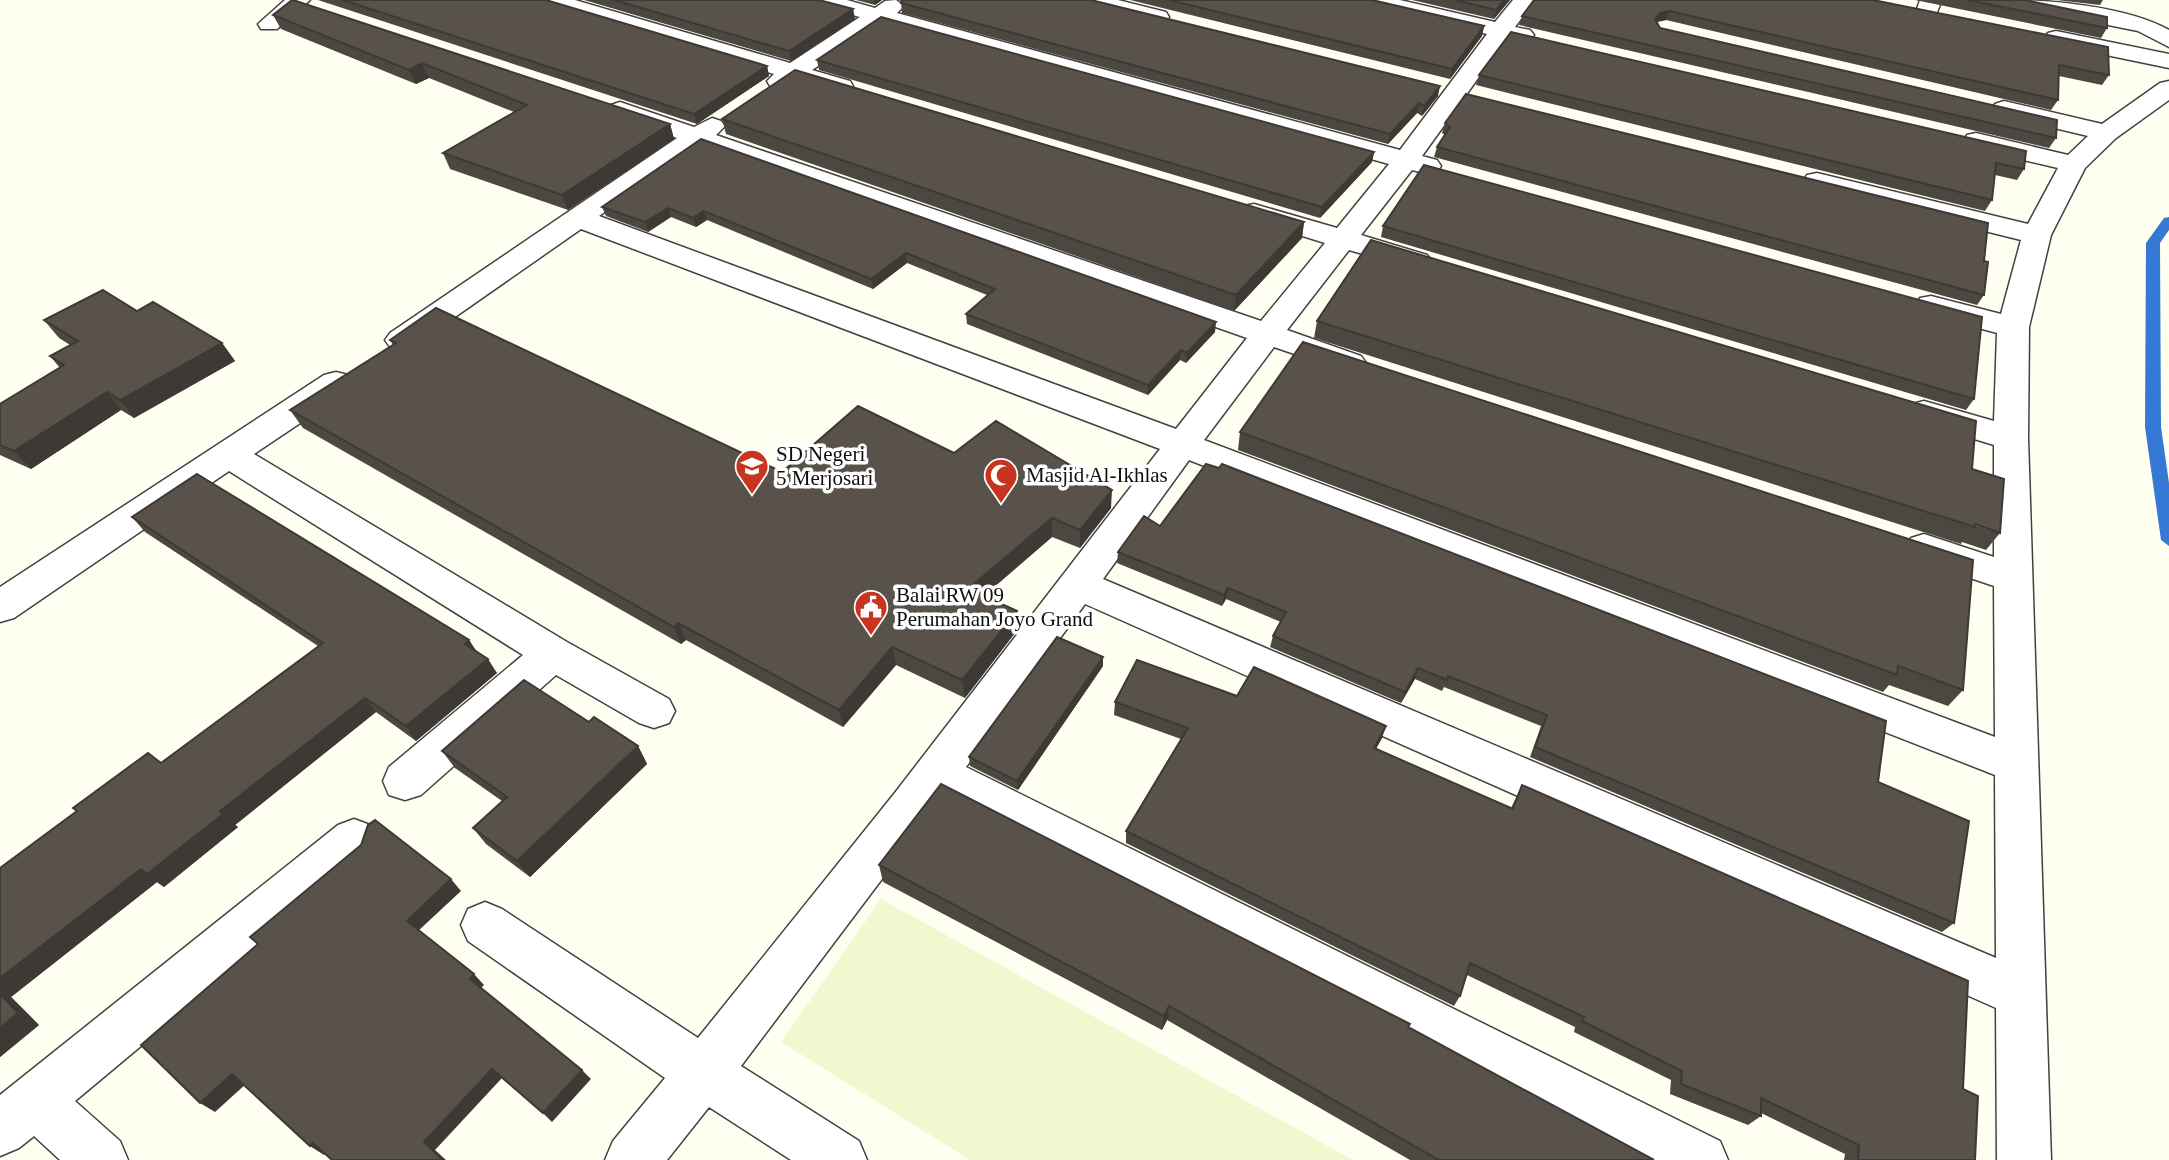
<svg xmlns="http://www.w3.org/2000/svg" width="2169" height="1160" font-family="Georgia,serif">
  <rect width="100%" height="100%" fill="#fffff1"/>
  <path fill="#f3f7cf" d="M 881,899 L 1353,1160 L 970,1160 L 781,1042 Z"/>
  <g fill="none" stroke-linecap="round" stroke-linejoin="round">
    <path fill="#3679d4" fill-rule="evenodd" d="M 2169,217 L 2169,230 L 2160,243 L 2161,427 L 2169,483 L 2169,546 L 2161,540 L 2145,427 L 2146,243 L 2164,218 Z"/>
    <defs>
      <path id="street" d="M 285,0 L 310,0 L 277,29 L 261,29 L 258,24 Z
        M 540,0 L 575,0 L 790,63 L 860,17 L 814,5 L 811,0 L 847,0 L 875,8 L 885,1 L 896,0 L 904,6 L 897,13 L 1400,150 L 1487,34 L 1363,5 L 1360,0 L 1400,0 L 1495,22 L 1513,0 L 1535,0 L 1515,27 L 1530,30 L 1534,35 L 1530,40 L 1522,42 L 1507,38 L 1422,156 L 1437,160 L 1441,166 L 1437,172 L 1428,174 L 1412,170 L 1361,235 L 1427,255 L 1432,261 L 1427,267 L 1417,270 L 1349,250 L 1287,330 L 1361,356 L 1366,363 L 1361,370 L 1350,373 L 1274,347 L 1204,440 L 1995,737 L 1994,586 L 1911,558 L 1905,548 L 1911,538 L 1924,534 L 1994,557 L 1994,445 L 1912,420 L 1907,412 L 1912,404 L 1924,401 L 1994,421 L 1997,333 L 1920,312 L 1916,305 L 1920,298 L 1931,296 L 2001,314 L 2021,240 L 1807,187 L 1803,181 L 1807,175 L 1817,173 L 2028,224 L 2058,168 L 1967,147 L 1963,141 L 1967,135 L 1976,133 L 2068,155 L 2088,136 L 1995,114 L 1991,109 L 1995,104 L 2004,101 L 2102,124 L 2160,83 L 2169,81 L 2169,100 L 2116,138 L 2085,168 L 2051,235 L 2029,327 L 2028,438 L 2051,1160 L 1997,1160 L 1996,1008 L 1085,604 L 966,767 L 1720,1141 L 1728,1160 L 1644,1160 L 943,798 L 741,1066 L 859,1141 L 867,1160 L 791,1160 L 709,1107 L 667,1160 L 605,1160 L 613,1141 L 665,1078 L 468,941 L 461,925 L 468,909 L 485,902 L 502,909 L 698,1038 L 894,794 L 1160,449 L 581,229 L 412,347 L 401,350 L 390,347 L 385,340 L 390,333 L 677,138 L 611,115 L 607,110 L 611,105 L 620,102 L 694,127 L 712,118 L 721,121 L 725,126 L 716,135 L 1261,321 L 1325,243 L 1244,218 L 1240,212 L 1244,206 L 1254,204 L 1337,228 L 1389,164 L 882,23 L 812,70 L 850,81 L 853,86 L 850,91 L 841,93 L 796,80 L 779,88 L 770,86 L 767,81 L 774,74 L 543,5 ZM 700,146 L 1247,338 L 1176,429 L 599,216 ZM 1189,460 L 1995,775 L 1996,958 L 1103,579 Z
        M 1081,0 L 1118,0 L 1166,12 L 1169,17 L 1166,22 L 1158,24 L 1084,5 Z
        M 1920,0 L 1942,0 L 1935,17 L 1919,17 L 1916,12 Z
        M 2007,0 C 2054,0 2128,7 2169,30 L 2169,47 L 2138,31 L 2018,7 L 2010,5 Z
        M 2056,31 L 2169,54 L 2169,68 L 2048,43 L 2044,38 L 2048,33 Z
        M 336,372 L 348,375 L 352,383 L 348,391 L 254,454 L 567,642 L 669,699 L 675,711 L 669,723 L 654,728 L 639,723 L 556,675 L 421,795 L 405,800 L 389,795 L 383,781 L 389,767 L 523,655 L 229,471 L 14,618 L 0,622 L 0,587 L 324,375 Z
        M 354,819 L 370,825 L 377,840 L 370,855 L 75,1101 L 120,1141 L 128,1160 L 60,1160 L 34,1136 L 19,1148 L 0,1156 L 0,1095 L 338,825 Z"/>
    </defs>
    <use href="#street" stroke="#424242" stroke-width="3"/>
    <use href="#street" fill="#fff" fill-rule="evenodd"/>
  </g>
  <path fill="#4c4740" d="M 318,0 L 546,0 L 767,66 L 769,76 L 697,124 Z
    M 584,0 L 819,0 L 853,9 L 855,19 L 791,61 Z
    M 856,0 L 882,0 L 875,5 Z
    M 899,0 L 1091,0 L 1438,96 L 1422,116 L 1417,113 L 1388,144 L 902,13 L 901,3 L 902,2 Z
    M 1130,0 L 1372,0 L 1484,26 L 1482,36 L 1450,79 Z
    M 1412,0 L 1510,0 L 1494,19 Z
    M 1873,0 L 2109,75 L 2102,85 L 2059,76 L 2058,100 L 2051,110 L 1666,20 L 1657,22 L 1660,28 L 2056,138 L 2049,148 L 1519,25 L 1522,16 Z
    M 1915,0 L 2025,0 L 2107,28 L 2101,38 Z
    M 2056,0 L 2103,0 L 2100,5 Z
    M 273,15 L 670,124 L 674,139 L 568,210 L 450,169 L 443,153 L 514,112 L 429,78 L 416,84 L 281,29 Z
    M 1511,32 L 2024,169 L 2017,180 L 1995,175 L 1992,200 L 1985,211 L 1476,85 L 1479,75 Z
    M 817,60 L 1374,152 L 1372,162 L 1320,218 L 819,70 Z
    M 722,119 L 1304,222 L 1302,238 L 1234,311 L 726,134 Z
    M 1445,123 L 1984,261 L 1984,295 L 1977,305 L 1434,157 L 1437,147 L 1445,135 L 1442,133 Z
    M 701,139 L 1215,332 L 1186,363 L 1180,360 L 1148,395 L 967,324 L 966,314 L 987,295 L 907,263 L 873,289 L 707,220 L 696,227 L 671,217 L 648,232 L 606,216 L 602,207 Z
    M 1383,226 L 1974,399 L 1966,410 L 1381,237 Z
    M 137,311 L 222,343 L 235,361 L 134,418 L 121,410 L 31,469 L 0,455 L 0,404 L 60,368 L 50,356 L 70,345 L 59,338 L 44,320 Z
    M 1317,321 L 2000,533 L 1986,550 L 1962,542 L 1961,544 L 1314,338 Z
    M 390,340 L 782,472 L 954,453 L 1111,508 L 1080,548 L 1052,537 L 984,596 L 1017,611 L 1018,629 L 965,698 L 896,665 L 843,727 L 686,640 L 681,644 L 303,428 L 290,410 L 393,345 Z
    M 1240,432 L 1963,690 L 1948,706 L 1889,685 L 1883,692 L 1238,450 Z
    M 132,517 L 469,640 L 476,651 L 497,673 L 416,741 L 376,712 L 235,825 L 238,827 L 164,887 L 157,882 L 11,997 L 39,1025 L 0,1057 L 0,868 L 77,811 L 161,763 L 318,646 L 145,532 Z
    M 1160,526 L 1878,782 L 1954,923 L 1942,932 L 1530,757 L 1541,726 L 1444,687 L 1442,691 L 1415,679 L 1401,703 L 1270,647 L 1273,636 L 1281,622 L 1226,599 L 1222,606 L 1117,563 L 1118,552 Z
    M 1103,657 L 1103,666 L 1018,790 L 970,766 L 969,757 Z
    M 1237,696 L 1382,738 L 1376,749 L 1511,808 L 1522,785 L 1963,1089 L 1975,1160 L 1844,1160 L 1845,1154 L 1761,1113 L 1761,1116 L 1748,1125 L 1670,1094 L 1671,1080 L 1574,1032 L 1575,1027 L 1467,975 L 1460,996 L 1454,1006 L 1126,843 L 1126,831 L 1181,739 L 1114,715 L 1115,702 Z
    M 638,746 L 647,764 L 530,877 L 486,844 L 473,828 L 502,801 L 455,768 L 442,751 Z
    M 879,865 L 1408,1027 L 1654,1160 L 1410,1160 L 1167,1020 L 1162,1030 L 883,882 Z"/>
  <path fill="#3e3934" d="M 874,0 L 882,0 L 875,5 Z
    M 1504,0 L 1510,0 L 1494,19 L 1496,10 Z
    M 853,9 L 855,19 L 791,61 L 789,51 Z
    M 1669,11 L 1666,20 L 1656,22 L 1655,19 L 1660,13 Z
    M 1484,26 L 1482,36 L 1450,79 L 1452,69 Z
    M 422,63 L 429,78 L 416,84 L 409,70 Z
    M 767,66 L 769,76 L 697,124 L 694,114 Z
    M 1440,86 L 1438,96 L 1422,116 L 1424,106 Z
    M 1419,103 L 1417,113 L 1388,144 L 1390,134 Z
    M 670,124 L 674,139 L 568,210 L 562,195 Z
    M 1374,152 L 1372,162 L 1320,218 L 1322,207 Z
    M 668,208 L 671,217 L 648,232 L 645,222 Z
    M 704,211 L 707,220 L 696,227 L 693,218 Z
    M 1304,222 L 1302,238 L 1234,311 L 1236,295 Z
    M 906,253 L 907,263 L 873,289 L 871,279 Z
    M 1216,322 L 1215,332 L 1186,363 L 1187,353 Z
    M 222,343 L 235,361 L 134,418 L 120,400 Z
    M 1181,350 L 1180,360 L 1148,395 L 1148,385 Z
    M 107,392 L 121,410 L 31,469 L 14,451 Z
    M 1112,490 L 1111,508 L 1080,548 L 1080,530 Z
    M 1052,518 L 1052,537 L 970,607 L 968,589 Z
    M 1228,588 L 1226,599 L 1222,606 L 1224,595 Z
    M 1017,611 L 1018,629 L 965,698 L 962,680 Z
    M 678,623 L 686,640 L 681,644 L 674,627 Z
    M 469,640 L 479,655 L 465,644 Z
    M 892,647 L 896,665 L 843,727 L 839,710 Z
    M 1103,657 L 1103,666 L 1018,790 L 1017,781 Z
    M 488,659 L 497,673 L 416,741 L 406,726 Z
    M 1418,668 L 1415,679 L 1401,703 L 1405,692 Z
    M 365,698 L 376,712 L 235,825 L 238,827 L 164,887 L 157,882 L 11,997 L 39,1025 L 0,1057 L 0,978 L 141,869 L 220,811 Z
    M 1386,726 L 1382,738 L 1369,761 L 1374,748 Z
    M 638,746 L 647,764 L 530,877 L 517,861 Z
    M 451,879 L 461,891 L 417,932 L 407,921 Z
    M 474,974 L 484,985 L 480,989 L 470,979 Z
    M 1169,1006 L 1167,1020 L 1162,1030 L 1164,1016 Z
    M 492,1069 L 502,1078 L 435,1150 L 446,1160 L 443,1160 L 424,1142 Z
    M 582,1070 L 591,1079 L 552,1122 L 543,1113 Z
    M 232,1074 L 247,1083 L 215,1112 L 200,1103 Z
    M 313,1143 L 327,1151 L 324,1155 L 310,1146 Z"/>
  <path fill="#58524b" stroke="#3e3934" stroke-width="2" d="M 292,0 L 293,0 L 670,124 L 562,195 L 443,153 L 527,105 L 422,63 L 409,70 L 273,15 Z
    M 343,0 L 546,0 L 767,66 L 694,114 Z
    M 614,0 L 819,0 L 853,9 L 789,51 Z
    M 903,0 L 1091,0 L 1440,86 L 1424,106 L 1419,103 L 1390,134 L 901,3 Z
    M 1169,0 L 1372,0 L 1484,26 L 1452,69 Z
    M 1455,0 L 1504,0 L 1496,10 Z
    M 1534,0 L 1873,0 L 2108,47 L 2109,75 L 2059,65 L 2058,100 L 1669,11 L 1660,13 L 1655,19 L 1660,28 L 2057,120 L 2056,138 L 1522,16 Z
    M 1968,0 L 2025,0 L 2107,17 L 2107,28 Z
    M 881,17 L 1374,152 L 1322,207 L 817,60 Z
    M 1511,32 L 2026,151 L 2024,169 L 1996,163 L 1992,200 L 1479,75 Z
    M 795,70 L 1304,222 L 1236,295 L 722,119 Z
    M 1466,94 L 1988,223 L 1984,261 L 1988,262 L 1984,295 L 1437,147 L 1450,127 L 1445,123 Z
    M 701,139 L 1216,322 L 1187,353 L 1181,350 L 1148,385 L 966,314 L 995,289 L 906,253 L 871,279 L 704,211 L 693,218 L 668,208 L 645,222 L 602,207 Z
    M 1424,165 L 1982,317 L 1974,399 L 1383,226 Z
    M 1371,240 L 1976,421 L 1972,469 L 2004,479 L 2000,533 L 1975,524 L 1975,527 L 1317,321 Z
    M 103,290 L 137,311 L 153,302 L 222,343 L 120,400 L 107,392 L 14,451 L 0,445 L 0,404 L 64,365 L 50,356 L 78,341 L 44,320 Z
    M 436,308 L 782,472 L 858,406 L 954,453 L 996,421 L 1112,490 L 1080,530 L 1052,518 L 968,589 L 1017,611 L 962,680 L 892,647 L 839,710 L 678,623 L 674,627 L 290,410 L 396,343 L 390,340 Z
    M 1303,342 L 1973,560 L 1963,690 L 1898,666 L 1897,675 L 1240,432 Z
    M 1206,464 L 1219,468 L 1222,464 L 1886,721 L 1878,782 L 1969,821 L 1954,923 L 1535,747 L 1547,715 L 1448,676 L 1447,680 L 1418,668 L 1405,692 L 1273,636 L 1286,612 L 1228,588 L 1224,595 L 1118,552 L 1144,516 L 1160,526 Z
    M 197,474 L 469,640 L 465,644 L 488,659 L 406,726 L 365,698 L 220,811 L 223,814 L 147,874 L 141,869 L 0,978 L 0,868 L 77,811 L 73,808 L 148,753 L 161,763 L 323,643 L 132,517 Z
    M 1057,637 L 1103,657 L 1017,781 L 969,757 Z
    M 1137,660 L 1237,696 L 1254,667 L 1386,726 L 1374,748 L 1513,809 L 1522,785 L 1968,981 L 1963,1089 L 1978,1096 L 1975,1160 L 1859,1160 L 1858,1159 L 1859,1145 L 1761,1098 L 1761,1116 L 1681,1084 L 1682,1071 L 1582,1021 L 1584,1017 L 1470,963 L 1460,996 L 1126,831 L 1188,728 L 1115,702 Z
    M 524,680 L 589,722 L 594,717 L 638,746 L 517,861 L 473,828 L 507,797 L 442,751 Z
    M 941,784 L 1410,1024 L 1408,1027 L 1654,1160 L 1439,1160 L 1169,1006 L 1164,1016 L 879,865 Z
    M 375,820 L 451,879 L 407,921 L 474,974 L 470,979 L 582,1070 L 543,1113 L 492,1069 L 424,1142 L 443,1160 L 332,1160 L 313,1143 L 310,1146 L 232,1074 L 200,1103 L 141,1045 L 258,944 L 250,937 L 361,845 L 368,825 Z
    M 0,994 L 18,1013 L 0,1028 Z"/>
  <defs>
    <symbol id="school-pin" viewBox="-11 -11 22 30"><path d="M0 17L-7.5 6A9.5 9.5 0 1 1 7.5 6Z" fill="#c73520" stroke="#fff"/><path d="M0-5L7-2L0 1L-7-2ZM-4 1L0 2.5L4 1V4Q0 6-4 4Z" fill="#fff"/></symbol>
    <symbol id="mosque-pin" viewBox="-11 -11 22 30"><path d="M0 17L-7.5 6A9.5 9.5 0 1 1 7.5 6Z" fill="#c73520" stroke="#fff"/><path d="M3.5-4.9A6 6 0 1 0 3.5 4.9A5 5 0 1 1 3.5-4.9Z" fill="#fff"/></symbol>
    <symbol id="civic-pin" viewBox="-11 -11 22 30"><path d="M0 17L-7.5 6A9.5 9.5 0 1 1 7.5 6Z" fill="#c73520" stroke="#fff"/><path d="M-.6-6.5H3V-4.5H.6V-3L4-1V1h2V6H-6V1h2V-1L-.6-3ZM-1.2 2.5V6h2.4V2.5Z" fill="#fff"/></symbol>
  </defs>
  <g fill-rule="evenodd">
    <use href="#school-pin" x="733" y="447" width="38" height="52"/>
    <use href="#mosque-pin" x="982" y="456" width="38" height="52"/>
    <use href="#civic-pin" x="852" y="588" width="38" height="52"/>
  </g>
  <g text-anchor="middle" stroke-width="7" stroke-linejoin="round" paint-order="stroke">
    <g font-size="21" fill="#0f0f0f" stroke="#fff" text-anchor="start">
      <text x="776" y="461">SD Negeri<tspan x="776" dy="24">5 Merjosari</tspan></text>
      <text x="1026" y="482">Masjid Al-Ikhlas</text>
      <text x="896" y="602">Balai RW 09<tspan x="896" dy="24">Perumahan Joyo Grand</tspan></text>
    </g>
  </g>
</svg>
